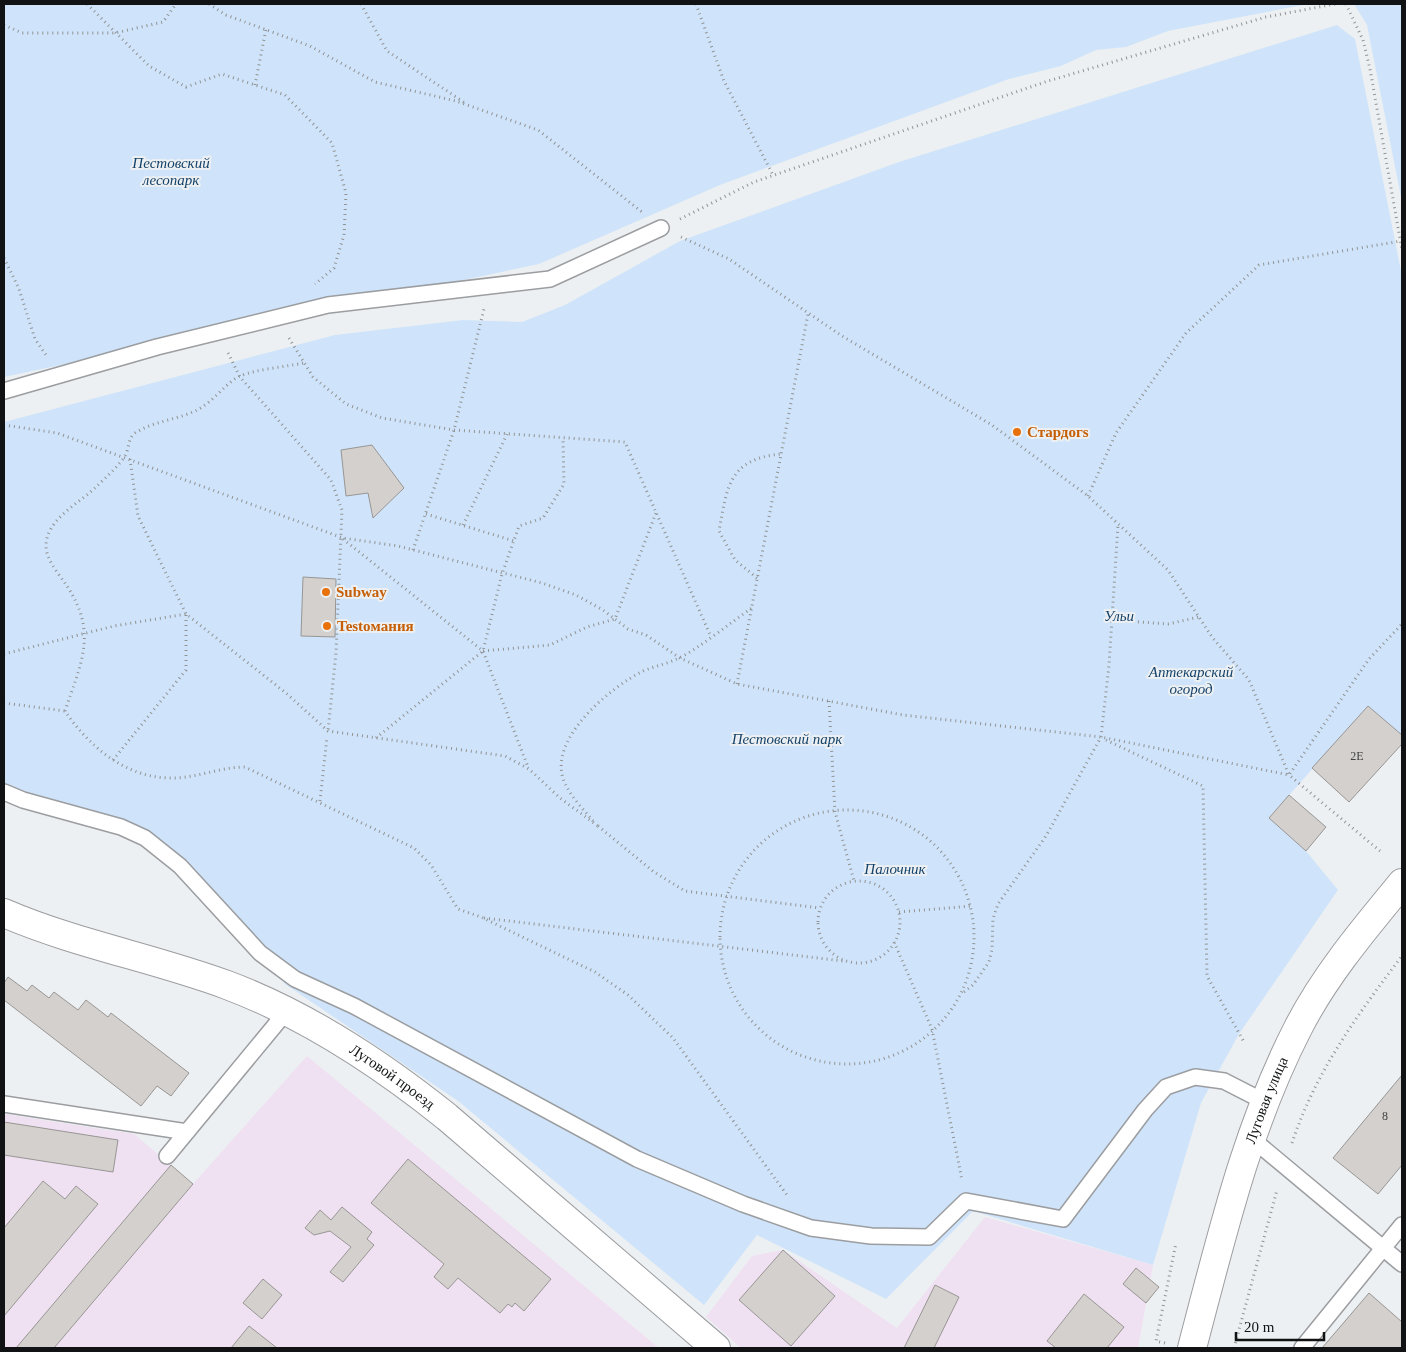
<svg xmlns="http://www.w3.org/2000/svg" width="1406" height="1352" font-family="'Times New Roman',serif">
  <rect width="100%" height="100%" fill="#edf0f2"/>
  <path fill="#efe0f2" d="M 307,1056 L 659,1348 L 4,1348 L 4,1114 L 134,1134 L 193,1184 Z
    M 985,1217 L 1153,1265 L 1138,1348 L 741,1348 L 706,1317 L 752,1256 L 783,1250 L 897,1328 Z"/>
  <path fill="#cfe4fa" d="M 4,4 L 1308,4 L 1168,31 L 1126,47 L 1096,50 L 1061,66 L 1009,79 L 720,185 L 539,264 L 4,377 Z
    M 1354,4 L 1402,4 L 1402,202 L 1367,25 Z
    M 1337,25 L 1355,39 L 1402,276 L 1402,735 L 1368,706 L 1269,818 L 1306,851 L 1338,890 L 1239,1034 L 1201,1103 L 1153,1265 L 973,1211 L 886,1299 L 757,1235 L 704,1305 L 458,1101 L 285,984 L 209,890 L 146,836 L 4,788 L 4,422 L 335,335 L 463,320 L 522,322 L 565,305 L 680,241 L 899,162 Z"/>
  <path fill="#d3d0ce" stroke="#989694" d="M 372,445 L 404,488 L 373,518 L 368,493 L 346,496 L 341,450 Z
    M 303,577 L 336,579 L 335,637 L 301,636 Z
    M 1368,706 L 1402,735 L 1402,744 L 1349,802 L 1312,768 Z
    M 1289,795 L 1326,827 L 1306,851 L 1269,818 Z
    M 8,977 L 27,991 L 32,985 L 49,998 L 54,992 L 78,1010 L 86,1000 L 108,1017 L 111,1013 L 189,1073 L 171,1096 L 157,1086 L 141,1106 L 4,1000 L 4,983 Z
    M 1402,1075 L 1402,1165 L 1378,1194 L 1333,1158 Z
    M 4,1122 L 118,1140 L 113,1172 L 4,1155 Z
    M 408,1159 L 551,1279 L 524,1311 L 515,1303 L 512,1307 L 508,1304 L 500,1313 L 458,1278 L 448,1289 L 434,1277 L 444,1264 L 371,1203 Z
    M 171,1165 L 193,1184 L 54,1348 L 16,1348 Z
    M 43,1181 L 65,1199 L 76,1186 L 98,1204 L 4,1316 L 4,1228 Z
    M 342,1207 L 372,1232 L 367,1239 L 374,1245 L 343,1282 L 330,1272 L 351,1247 L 330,1231 L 314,1235 L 305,1228 L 320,1210 L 331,1220 Z
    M 783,1250 L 835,1296 L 791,1346 L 739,1300 Z
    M 1136,1268 L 1159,1287 L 1146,1303 L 1123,1284 Z
    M 263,1279 L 282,1295 L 262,1319 L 243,1303 Z
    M 935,1285 L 959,1297 L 934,1348 L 904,1348 Z
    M 1369,1293 L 1402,1322 L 1402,1348 L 1322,1348 Z
    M 1084,1294 L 1124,1327 L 1107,1348 L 1056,1348 L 1047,1341 Z
    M 249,1326 L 277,1348 L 231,1348 Z"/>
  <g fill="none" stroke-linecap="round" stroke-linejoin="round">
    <defs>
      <path id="service" d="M 4,391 L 157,347 L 328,305 L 550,279 L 661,228
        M 4,792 L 23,800 L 121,827 L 145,838 L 180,866 L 260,953 L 295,979 L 354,1006 L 637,1159 L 743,1204 L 811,1228 L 871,1236 L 929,1237 L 966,1201 L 1063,1219 L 1145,1110 L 1166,1087 L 1195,1077 L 1224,1081 L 1265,1102
        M 4,1104 L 187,1132
        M 1251,1138 L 1402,1264
        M 167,1156 L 286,1012
        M 1302,1348 L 1402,1225"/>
      <g id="tertiary">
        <path id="s1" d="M 4,913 C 76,944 154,958 227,985 C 307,1015 381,1064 447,1117 L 716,1348"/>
        <path id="s2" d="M 1192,1348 C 1221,1239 1246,1129 1298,1028 C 1325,975 1365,928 1402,883"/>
      </g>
    </defs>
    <use href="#service" stroke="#9b9da0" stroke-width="18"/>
    <use href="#tertiary" stroke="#9b9da0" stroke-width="30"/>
    <path stroke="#919394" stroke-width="3" stroke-dasharray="1 4" stroke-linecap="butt" d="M 87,4 L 149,66 L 186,87 L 222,74 L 285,95 L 332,143 L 346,193 L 344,235 L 334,268 L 315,284
      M 209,4 L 226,15 L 310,46 L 375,82 L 456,101 L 538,130 L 642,212
      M 361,4 L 387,51 L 465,103
      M 696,4 L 724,81 L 773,175
      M 1346,4 L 1363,40 L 1370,69 L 1402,250
      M 4,25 L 22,33 L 115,33 L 163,22 L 176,4
      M 255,85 L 266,29
      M 680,219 L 754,182 L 1048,81 L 1266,17 L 1335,4
      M 681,237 L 729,259 L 842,336 L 992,425 L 1088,496 L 1168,570 L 1212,637 L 1249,680 L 1289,775 L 1380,851
      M 4,258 L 19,289 L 35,339 L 46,355
      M 289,338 L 313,377 L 346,404 L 382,418 L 454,430 L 625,442 L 711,637
      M 228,353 L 240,377 L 331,480 L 342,510 L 336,653 L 328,731
      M 303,363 C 285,367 257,369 240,376 C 225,383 213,403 195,411 C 176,420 154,421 135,433 C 128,438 129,449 125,456 C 118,467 105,478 96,487 C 80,503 46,519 46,546 C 46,560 59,574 67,586 C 98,633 81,663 65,711 C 88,745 124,777 169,778 C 195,779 219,767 245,767 L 414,848 L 431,865 L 458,909 L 481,917 L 595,972 L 628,995 L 673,1038 L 787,1195
      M 4,425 L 57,433 L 343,538 L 398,546 L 542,583 L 576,595 L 603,610 L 628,629 L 646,635 L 680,658 L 737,684 L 903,715 L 1101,737 L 1289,775 L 1369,659 L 1402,624
      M 130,459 L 138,516 L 186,614 L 286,693 L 328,731 L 505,756 L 529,769 L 560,798 L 598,826
      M 1088,496 L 1116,433 L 1186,333 L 1259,265 L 1401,241
      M 426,514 L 514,541
      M 463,525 L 507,434
      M 343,539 L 483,651 L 528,767
      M 413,550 L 454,430 L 484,309
      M 757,578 L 735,560 L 719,531 C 727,488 728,459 781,454
      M 1113,620 L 1168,624 L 1199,617
      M 483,651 L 550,645 L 587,627 L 615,619 L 656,513
      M 4,654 L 114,626 L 186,614
      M 737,684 L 808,314
      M 829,701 L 835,812 L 854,881
      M 4,703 L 65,711
      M 376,738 L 483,651 L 502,574 L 519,526 L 543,518 L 564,484 L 563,438
      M 1106,740 L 1203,786 L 1207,976 L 1244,1042
      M 113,760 L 186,670 L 186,614
      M 320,801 L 327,737
      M720 937a127 127 0 1 1 254 0a127 127 0 1 1-254 0Z
      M 593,821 C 583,809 570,796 564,781 C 547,739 611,687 643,671 C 655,666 667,664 679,658 C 700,648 731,622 752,608
      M 598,826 L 654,872 L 685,891 L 820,908
      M818 922a41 41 0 1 1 82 0a41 41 0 1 1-82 0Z
      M 899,912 L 972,906
      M 484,918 L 843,961
      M 894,942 L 932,1029 L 962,1180
      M 964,992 L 973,985 L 989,962 L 992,949 L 993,919 L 998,904 L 1046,836 L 1101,737 L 1109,665 L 1118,525
      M 1292,1143 C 1315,1073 1357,1015 1402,956
      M 1165,1343 L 1156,1341 L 1176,1243
      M 1234,1348 L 1277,1190"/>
    <use href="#service" stroke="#fff" stroke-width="15"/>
    <use href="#tertiary" stroke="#fff" stroke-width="28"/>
  </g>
  <g fill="#e8710a" stroke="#edf0f2" stroke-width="2">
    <circle cx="1017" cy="432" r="5"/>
    <circle cx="326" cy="592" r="5"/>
    <circle cx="327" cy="626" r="5"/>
  </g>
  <g text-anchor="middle" stroke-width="4" stroke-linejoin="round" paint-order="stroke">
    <g font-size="12" fill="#424242">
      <text x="1357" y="760">2Е</text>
      <text x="1385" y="1120">8</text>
    </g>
    <g font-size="15" font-style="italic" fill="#154269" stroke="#edf0f2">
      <text x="171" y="168">Пестовский<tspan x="171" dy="17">лесопарк</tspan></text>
      <text x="1119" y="621">Ульи</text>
      <text x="1191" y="677">Аптекарский<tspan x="1191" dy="17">огород</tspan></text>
      <text x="787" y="744">Пестовский парк</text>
      <text x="895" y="874">Палочник</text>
    </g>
    <g font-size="15" font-weight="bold" fill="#c56008" stroke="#edf0f2" text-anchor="start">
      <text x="1027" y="437">Стардогs</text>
      <text x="336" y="597">Subway</text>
      <text x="337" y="631">Testoмания</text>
    </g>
    <g font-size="15" fill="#111213" stroke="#edf0f2">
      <text dy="5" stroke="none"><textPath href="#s1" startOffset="424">Луговой проезд</textPath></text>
      <text dy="5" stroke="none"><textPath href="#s2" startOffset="259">Луговая улица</textPath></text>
    </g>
  </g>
  <rect width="1406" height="1352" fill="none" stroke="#111213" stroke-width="10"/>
  <path d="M1236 1332v8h88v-8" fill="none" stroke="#111213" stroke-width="2.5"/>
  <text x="1244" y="1332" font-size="15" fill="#111213" stroke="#edf0f2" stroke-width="4" paint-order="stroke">20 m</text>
</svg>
